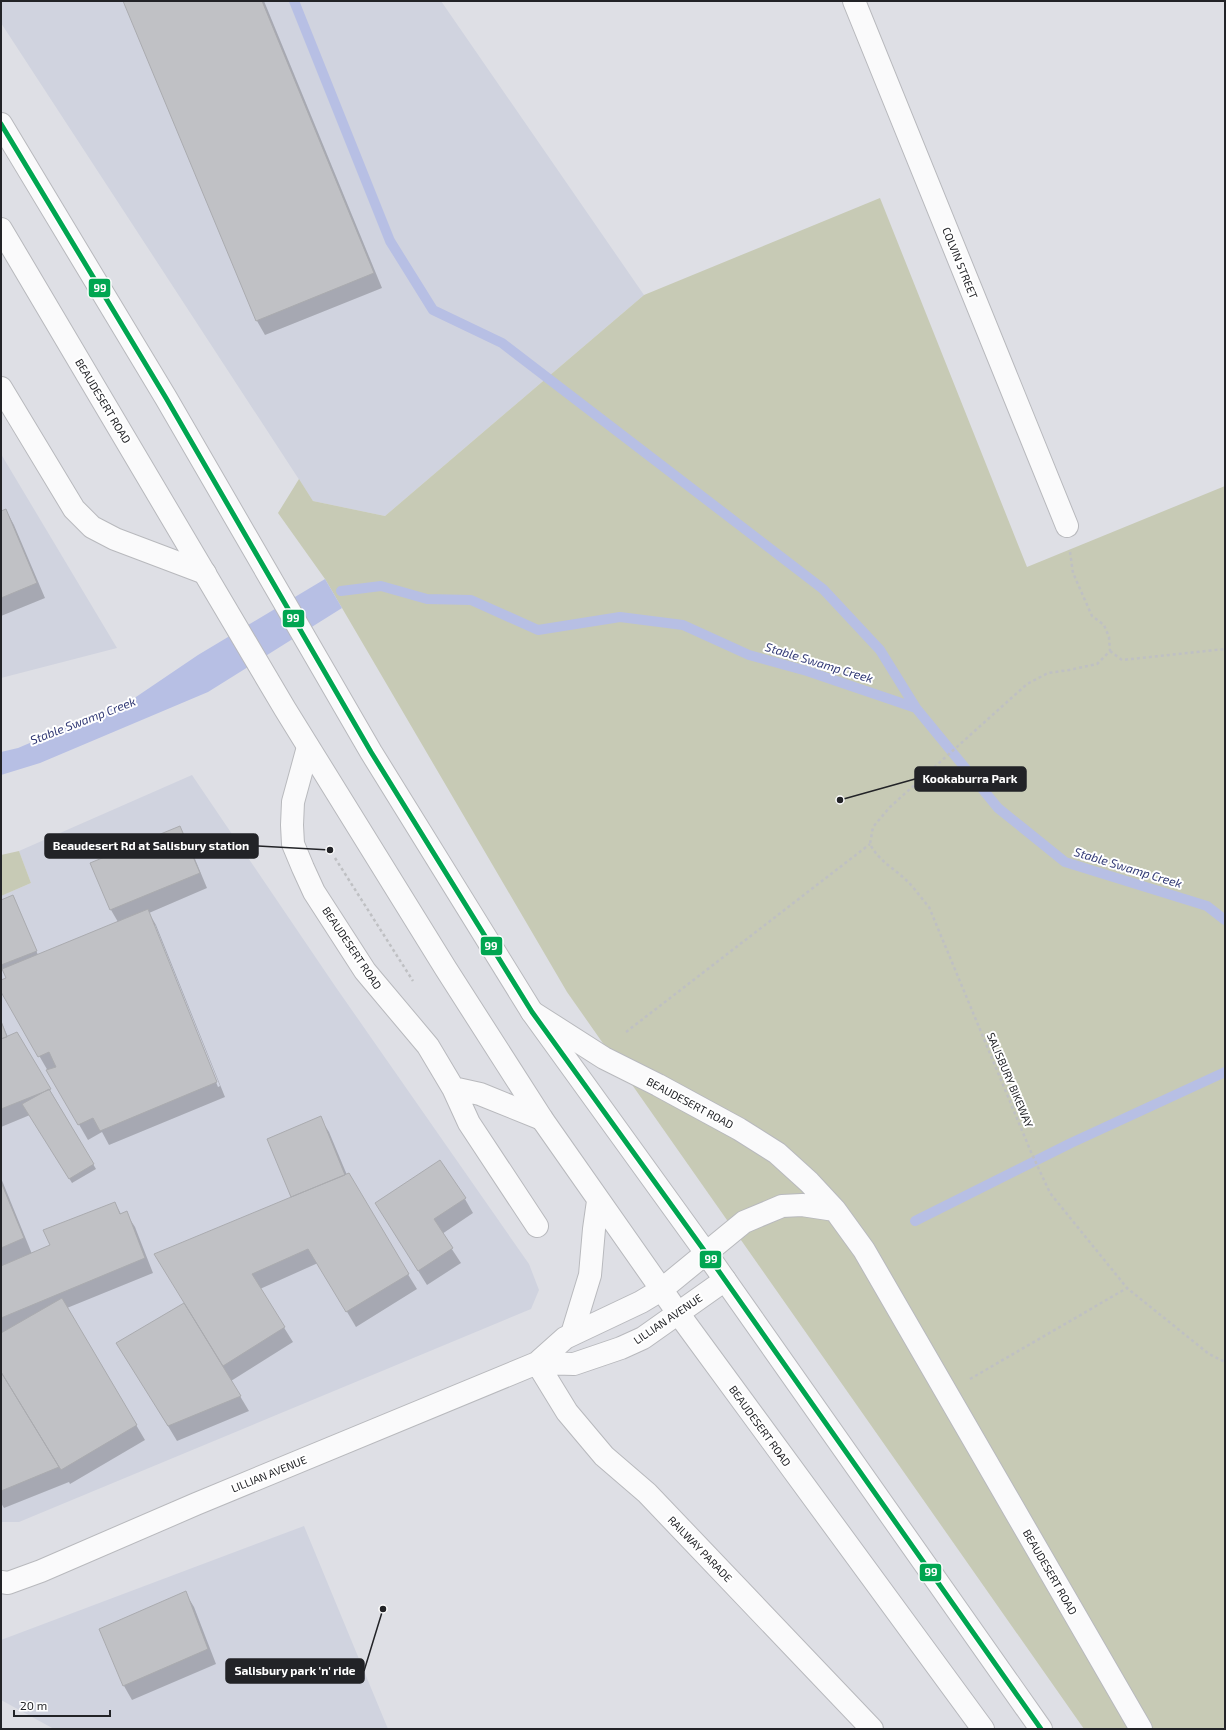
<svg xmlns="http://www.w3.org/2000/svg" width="1226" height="1730" font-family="'Exo 2',sans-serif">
  <rect width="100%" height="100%" fill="#dedfe5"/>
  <path fill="#d0d3df" d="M 1,1 L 441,1 L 644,295 L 385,516 L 313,501 L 1,23 Z
    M 1,454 L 117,648 L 1,678 Z
    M 192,775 L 335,986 L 529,1264 L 539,1290 L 531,1309 L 19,1522 L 1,1522 L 1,896 L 31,883 L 19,851 Z
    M 304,1526 L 388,1729 L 54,1729 L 1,1700 L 1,1640 Z"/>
  <path fill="#c7cab5" d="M 880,198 L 1027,567 L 1225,486 L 1225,1729 L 1084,1729 L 567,992 L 342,608 L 325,579 L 278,513 L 299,479 L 313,501 L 385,516 L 644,295 Z
    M 19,851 L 31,883 L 1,896 L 1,855 Z"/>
  <path fill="#b7bfe4" d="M 325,579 L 342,608 L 208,692 L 40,763 L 1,775 L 1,752 L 18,748 L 133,699 L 198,655 Z"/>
  <path fill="#0003" fill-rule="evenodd" d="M 124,1 L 264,1 L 382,288 L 265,335 L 257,321 Z
    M 6,510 L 14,525 L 45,598 L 1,616 L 1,512 Z
    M 179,828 L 188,842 L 207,888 L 149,913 L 156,925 L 225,1097 L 109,1145 L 102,1132 L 88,1140 L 1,990 L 1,981 L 7,979 L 3,970 L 1,971 L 1,901 L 13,896 L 38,955 L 118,922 L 111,910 L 92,864 ZM 153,925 L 155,925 L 220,1086 L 218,1087 Z
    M 1,1021 L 8,1037 L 17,1034 L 96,1169 L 72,1183 L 30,1115 L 1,1127 Z
    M 320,1118 L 329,1132 L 347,1175 L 417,1289 L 356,1327 L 318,1263 L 260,1289 L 293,1342 L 231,1381 L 249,1411 L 177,1441 L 118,1343 L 185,1303 L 293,1198 L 268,1140 Z
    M 1,1178 L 32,1254 L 51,1246 L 115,1203 L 121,1214 L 126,1213 L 135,1227 L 153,1273 L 67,1308 L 145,1440 L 70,1484 L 69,1482 L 4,1508 L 1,1503 Z
    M 465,1199 L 473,1213 L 442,1234 L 461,1263 L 427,1285 L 385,1218 Z
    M 185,1592 L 194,1607 L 216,1664 L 132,1700 L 124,1686 Z"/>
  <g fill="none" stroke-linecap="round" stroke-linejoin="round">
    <path stroke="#b7bfe4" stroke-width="10" d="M 294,1 L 390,241 L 433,310 L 502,343 L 823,589 L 880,650 L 916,708
      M 341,591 L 381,586 L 427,599 L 471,600 L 538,630 L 620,617 L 683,625 L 749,655 L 807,671 L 916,708 L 998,808 L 1065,862 L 1207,906 L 1225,920
      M 915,1221 L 1071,1143 L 1225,1072"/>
  </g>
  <path fill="#c0c1c5" stroke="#aaabaf" d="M 123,1 L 262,1 L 374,273 L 256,321 Z
    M 6,509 L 37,583 L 1,598 L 1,511 Z
    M 180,826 L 200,873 L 110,910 L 90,863 Z
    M 13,895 L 37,951 L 1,965 L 1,900 Z
    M 148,909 L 217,1082 L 100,1131 L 93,1118 L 78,1125 L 46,1070 L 56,1067 L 49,1052 L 38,1057 L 1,992 L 1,980 L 6,978 L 2,969 Z
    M 1,1021 L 7,1037 L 1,1039 Z
    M 17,1032 L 51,1089 L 1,1109 L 1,1039 Z
    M 49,1089 L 94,1164 L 69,1179 L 22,1104 Z
    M 321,1116 L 345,1175 L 291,1197 L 267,1139 Z
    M 440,1160 L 466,1198 L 434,1219 L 453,1248 L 418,1271 L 375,1203 Z
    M 349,1173 L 409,1274 L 346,1312 L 308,1249 L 252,1274 L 285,1327 L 223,1366 L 154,1254 Z
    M 1,1182 L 24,1238 L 1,1248 Z
    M 115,1202 L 120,1214 L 127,1211 L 145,1258 L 1,1318 L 1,1266 L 50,1245 L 43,1230 Z
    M 62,1298 L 137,1425 L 61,1470 L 1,1372 L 1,1333 Z
    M 184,1303 L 241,1396 L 168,1426 L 116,1343 Z
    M 1,1372 L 59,1467 L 1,1491 Z
    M 186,1591 L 208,1649 L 123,1686 L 99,1629 Z"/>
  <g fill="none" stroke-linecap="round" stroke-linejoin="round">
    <defs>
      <path id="minor" d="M 854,1 L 1067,526
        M 1,388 L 74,509 L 92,527 L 115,539 L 205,573
        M 308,747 L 293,802 L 292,825 L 293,844 L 303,868 L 314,892 L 365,971 L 428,1046 L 453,1088 L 480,1094 L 542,1119
        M 532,1012 L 604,1058 L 658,1085 L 739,1129 L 777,1153 L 809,1182 L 835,1210 L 864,1250 L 1141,1729
        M 453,1088 L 469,1123 L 537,1226
        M 537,1363 L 567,1412 L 604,1456 L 647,1493 L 872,1729
        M 537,1363 L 574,1364 L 621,1348 L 643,1338 L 725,1280
        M 1,1582 L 8,1583 L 41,1571 L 196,1504 L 537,1363 L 565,1338 L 641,1302 L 661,1290 L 744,1222 L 782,1206 L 802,1205 L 835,1210"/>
      <path id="highway" d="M 1,124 L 166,398 L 371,752 L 532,1012 L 706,1253 L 1041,1729
        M 1,229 L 285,709 L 446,969 L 542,1119 L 678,1313 L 983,1729
        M 572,1334 L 590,1275 L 594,1229 L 598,1201"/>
    </defs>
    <use href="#minor" stroke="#b8b9bd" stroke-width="24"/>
    <use href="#highway" stroke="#b8b9bd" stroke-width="24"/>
    <path stroke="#bfc0c3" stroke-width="2.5" stroke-dasharray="3 3" stroke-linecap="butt" d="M 1070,552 L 1073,573 L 1092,616 L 1104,625 L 1109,637 L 1110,651 L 1097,664 L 1069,670 L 1048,673 L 1027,684 L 890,807 L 873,827 L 870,844 C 878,860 892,867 905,879 C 914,887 921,898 929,907 L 1031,1152 L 1050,1193 L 1127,1288 L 1209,1354 L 1225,1362
      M 1110,651 L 1122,660 L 1225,649
      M 335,858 L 413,981
      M 626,1032 L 870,844
      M 970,1379 L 1127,1288"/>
    <use href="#minor" stroke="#fafafb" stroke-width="22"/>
    <use href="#highway" stroke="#fafafb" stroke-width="22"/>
    <defs>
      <path id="bus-1" d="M 1,124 L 166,398 L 371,752 L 532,1012 L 706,1253 L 1041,1729"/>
    </defs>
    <use href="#bus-1" stroke="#fff" stroke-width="8"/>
    <use href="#bus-1" stroke="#00a651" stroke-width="5"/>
  </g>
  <g text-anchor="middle" stroke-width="4" stroke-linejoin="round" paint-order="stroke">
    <g font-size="11" fill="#222327" stroke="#fff">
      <text transform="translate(960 263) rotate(68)" y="4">COLVIN STREET</text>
      <text transform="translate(103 401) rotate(59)" y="4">BEAUDESERT ROAD</text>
      <text transform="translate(352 948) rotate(56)" y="4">BEAUDESERT ROAD</text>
      <text transform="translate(1010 1080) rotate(67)" y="4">SALISBURY BIKEWAY</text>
      <text transform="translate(690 1103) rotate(28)" y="4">BEAUDESERT ROAD</text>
      <text transform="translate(668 1319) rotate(-34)" y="4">LILLIAN AVENUE</text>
      <text transform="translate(760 1426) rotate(54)" y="4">BEAUDESERT ROAD</text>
      <text transform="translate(269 1474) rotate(-22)" y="4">LILLIAN AVENUE</text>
      <text transform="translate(700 1549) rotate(46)" y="4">RAILWAY PARADE</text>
      <text transform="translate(1050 1572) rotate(60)" y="4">BEAUDESERT ROAD</text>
    </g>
    <g font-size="12" font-style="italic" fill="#303874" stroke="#fff">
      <text transform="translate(819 663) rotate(17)" y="4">Stable Swamp Creek</text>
      <text transform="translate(83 721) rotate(-21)" y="4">Stable Swamp Creek</text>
      <text transform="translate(1128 868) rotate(17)" y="4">Stable Swamp Creek</text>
    </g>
  </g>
  <path fill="none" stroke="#222327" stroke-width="1.5" d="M840 800L915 779M330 850L258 846M383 1609L364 1671"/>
  <g fill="#222327" stroke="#fff" stroke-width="1.5">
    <circle cx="840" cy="800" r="4"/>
    <circle cx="330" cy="850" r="4"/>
    <circle cx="383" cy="1609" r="4"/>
  </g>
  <g fill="#222327" stroke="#222327" stroke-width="1.5">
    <rect x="915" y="767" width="111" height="24" rx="4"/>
    <rect x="45" y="834" width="213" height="24" rx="4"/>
    <rect x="226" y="1659" width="138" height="24" rx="4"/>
  </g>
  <g font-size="12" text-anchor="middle" font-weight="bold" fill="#fff">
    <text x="970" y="783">Kookaburra Park</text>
    <text x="151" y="850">Beaudesert Rd at Salisbury station</text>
    <text x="295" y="1675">Salisbury park 'n' ride</text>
  </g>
  <g stroke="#fff" stroke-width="1.5">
    <rect x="88" y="278" width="23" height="20" rx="4" fill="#00a651"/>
    <rect x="282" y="609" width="23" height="19" rx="4" fill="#00a651"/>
    <rect x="480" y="936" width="23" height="20" rx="4" fill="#00a651"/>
    <rect x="699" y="1250" width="23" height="19" rx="4" fill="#00a651"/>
    <rect x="919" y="1563" width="23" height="19" rx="4" fill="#00a651"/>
  </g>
  <g font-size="11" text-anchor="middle" font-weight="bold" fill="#fff">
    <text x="100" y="292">99</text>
    <text x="293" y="622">99</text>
    <text x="491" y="950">99</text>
    <text x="711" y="1263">99</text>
    <text x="931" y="1576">99</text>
  </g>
  <rect width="1226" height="1730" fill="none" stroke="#222327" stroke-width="4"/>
  <path d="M14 1710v6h96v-6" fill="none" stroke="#222327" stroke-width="2"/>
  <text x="20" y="1710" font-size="12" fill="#222327" stroke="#ffffff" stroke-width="3" paint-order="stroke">20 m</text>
</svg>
